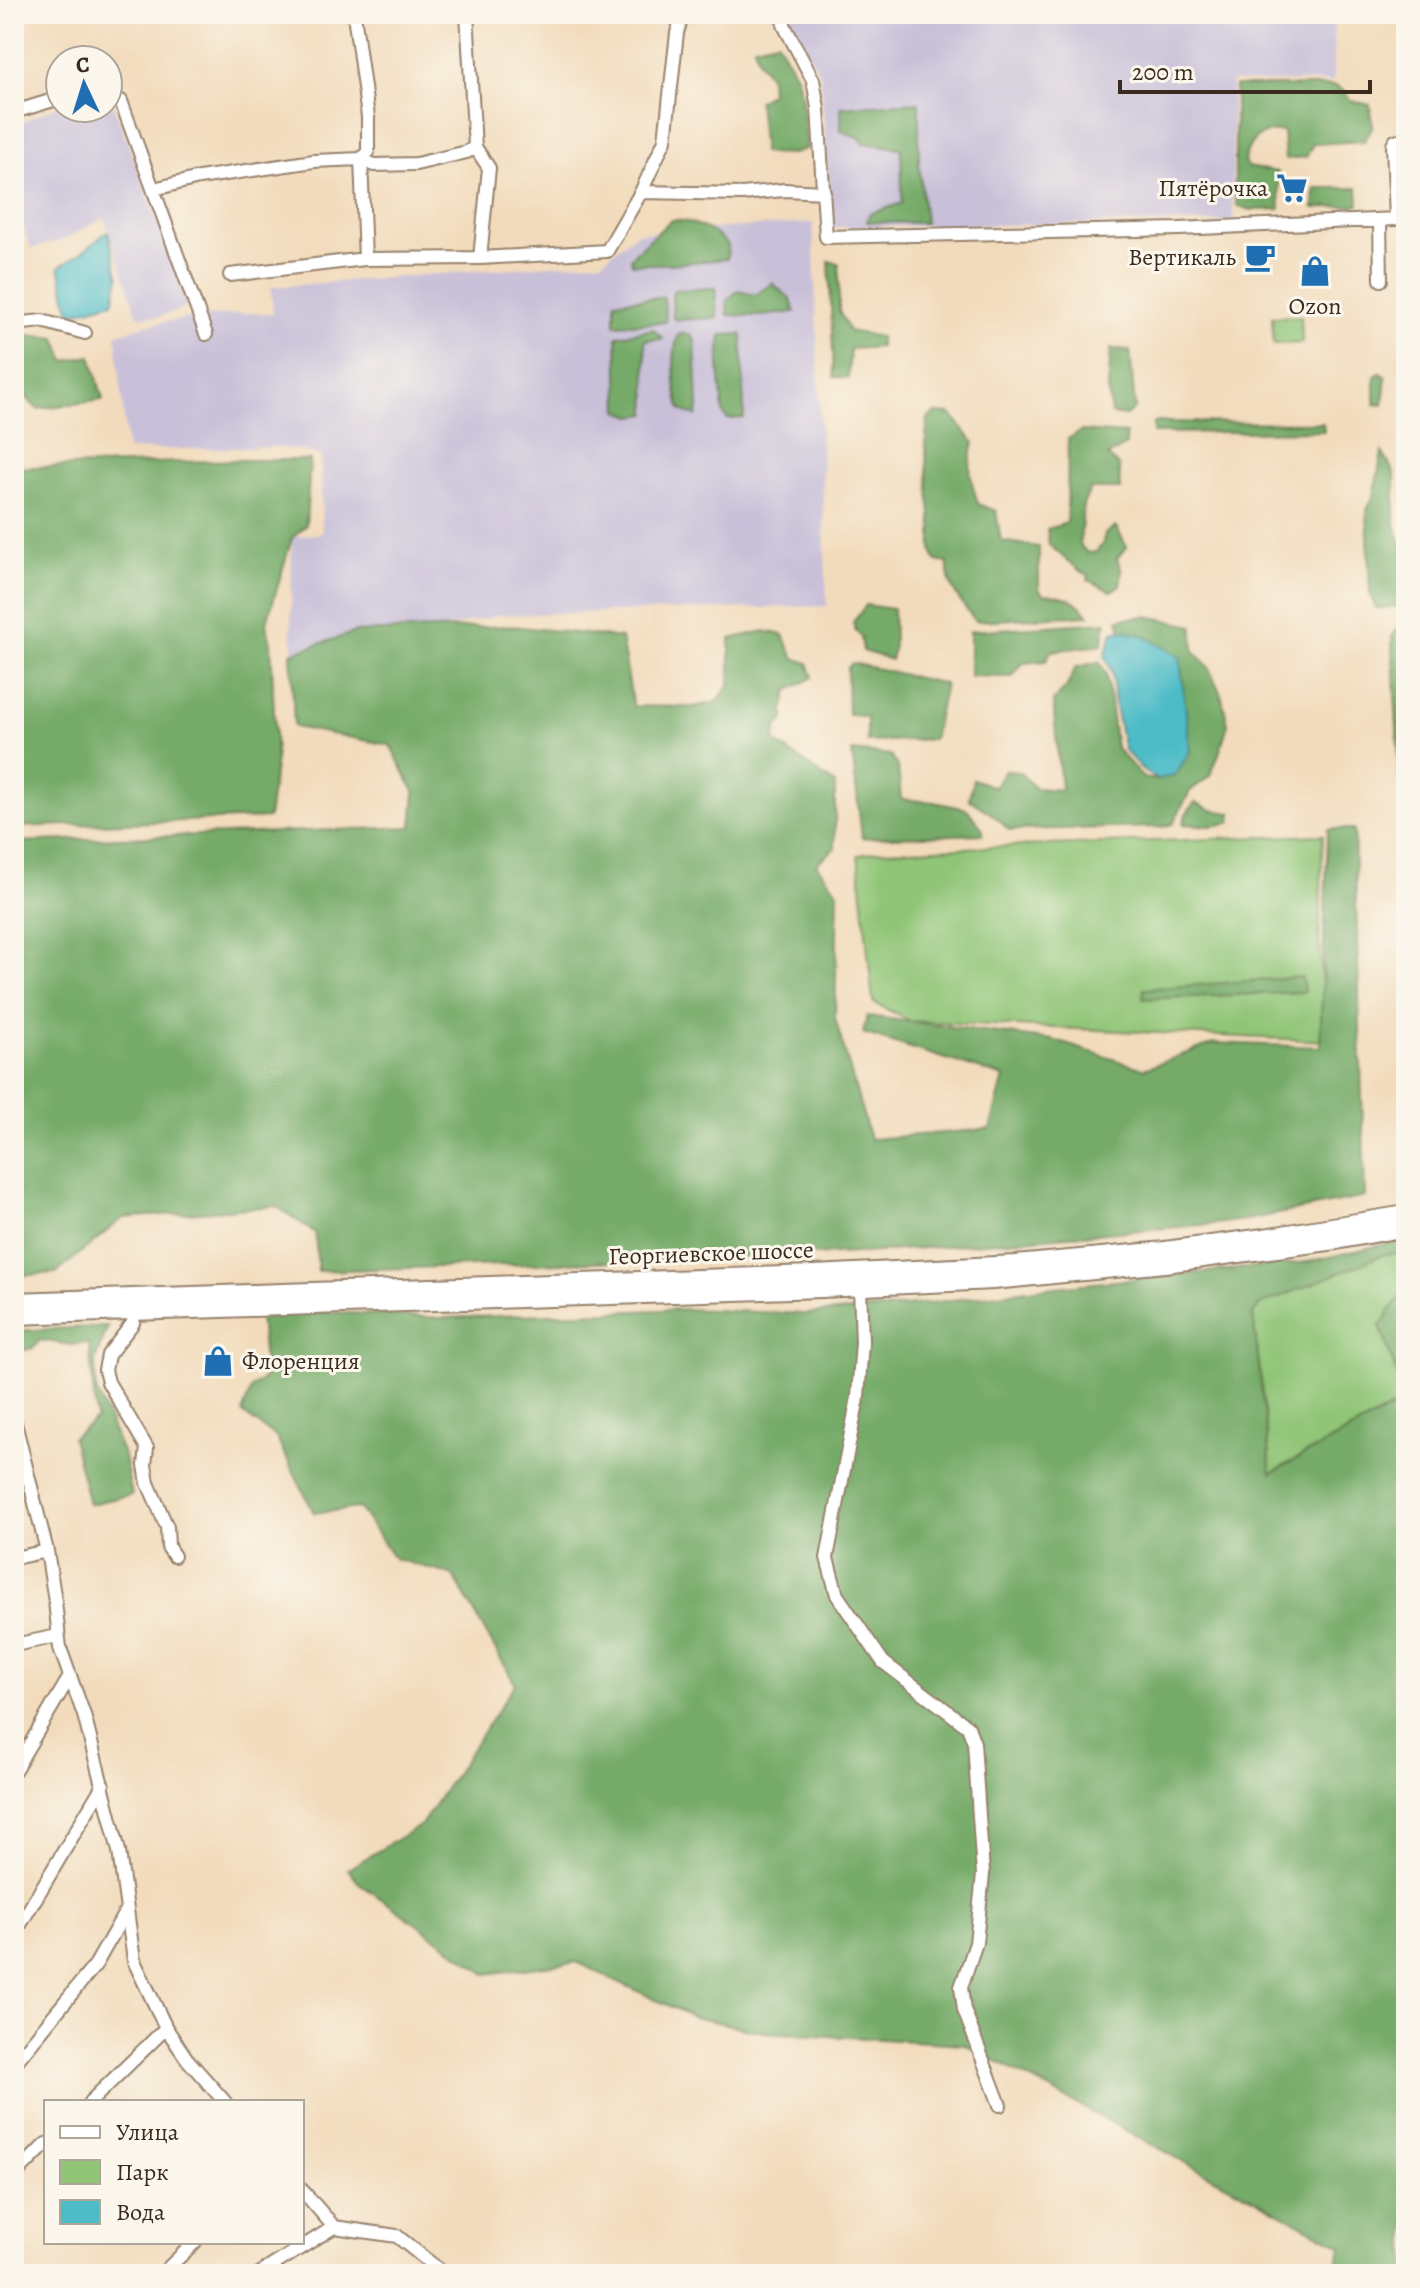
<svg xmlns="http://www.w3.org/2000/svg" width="1420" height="2288" font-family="Alegreya,serif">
  <rect width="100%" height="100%" fill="#fbf7ec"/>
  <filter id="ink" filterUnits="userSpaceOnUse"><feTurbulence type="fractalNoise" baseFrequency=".0125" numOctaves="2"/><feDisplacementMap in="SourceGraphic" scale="16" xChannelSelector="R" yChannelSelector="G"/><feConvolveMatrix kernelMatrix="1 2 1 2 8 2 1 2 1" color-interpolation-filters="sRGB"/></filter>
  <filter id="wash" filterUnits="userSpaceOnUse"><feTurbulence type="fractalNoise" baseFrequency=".006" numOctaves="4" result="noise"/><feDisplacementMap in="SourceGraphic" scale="32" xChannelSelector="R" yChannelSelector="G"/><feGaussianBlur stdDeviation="1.8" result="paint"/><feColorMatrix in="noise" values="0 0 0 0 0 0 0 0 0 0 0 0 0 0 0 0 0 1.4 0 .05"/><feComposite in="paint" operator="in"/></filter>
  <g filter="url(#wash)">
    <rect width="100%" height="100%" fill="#f2dbbc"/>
    <path fill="#c8bfd8" d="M 787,14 L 1334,14 L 1333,82 L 1232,82 L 1233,222 L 833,227 L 820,75 Z
      M 108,101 L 112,102 L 190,306 L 159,317 L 138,316 L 104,218 L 63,240 L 31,249 L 14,199 L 14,126 L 60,105 L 60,108 L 108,108 Z
      M 813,223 L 827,606 L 500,615 L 295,661 L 291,632 L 292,537 L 322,533 L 321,456 L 299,450 L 275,447 L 127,450 L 116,335 L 145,325 L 189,318 L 250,313 L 273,314 L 271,287 L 602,261 L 637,233 Z"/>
    <path fill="#90c577" stroke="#66784a" stroke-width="2" d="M 1301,316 L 1302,343 L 1273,344 L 1272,317 Z
      M 1323,835 L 1319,942 L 1326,1041 L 910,1021 L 873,1002 L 858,855 L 880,851 Z
      M 1406,1252 L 1406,1288 L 1380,1326 L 1406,1400 L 1271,1473 L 1253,1314 L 1259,1305 L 1385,1254 Z"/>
    <path fill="#74aa68" stroke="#586a43" stroke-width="2" d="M 777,41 L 797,77 L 802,100 L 807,148 L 793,154 L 763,153 L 758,101 L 771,93 L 770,77 L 759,62 L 754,46 Z
      M 1235,86 L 1335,86 L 1344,91 L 1350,100 L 1370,105 L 1373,126 L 1364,141 L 1313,144 L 1306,157 L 1285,159 L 1283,131 C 1261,131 1249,138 1244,161 L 1248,167 L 1278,172 L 1280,209 L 1252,210 L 1237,206 L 1235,190 Z
      M 919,102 L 919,165 L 925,223 L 867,222 L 869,214 L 902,203 L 901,148 L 864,143 L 859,137 L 841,131 L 841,107 Z
      M 1315,188 L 1358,188 L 1359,205 L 1314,208 Z
      M 671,220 C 692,220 714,230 728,245 L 727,259 L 670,264 L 632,264 L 631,257 Z
      M 829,261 L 839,264 L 839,311 L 849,331 L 880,337 L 880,347 L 850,349 L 848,378 L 834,377 Z
      M 772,283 L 791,299 L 795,312 L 761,316 L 728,315 L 727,300 L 738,291 L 756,295 Z
      M 715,288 L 717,318 L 676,320 L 673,318 L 672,295 L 674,290 Z
      M 664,297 L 666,322 L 615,325 L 615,301 Z
      M 653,329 L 663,339 L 645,340 L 647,414 L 632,416 L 619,411 L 617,336 Z
      M 679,334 L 691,334 L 695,341 L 698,408 L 696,416 L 681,410 C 674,390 671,353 679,334 Z
      M 742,334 L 744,418 L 727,419 L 723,413 L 719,367 L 721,335 Z
      M 28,335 L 56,338 L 65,361 L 91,356 L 103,400 L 37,409 L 14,384 L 14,354 L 30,347 Z
      M 1111,349 L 1130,350 L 1135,408 L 1126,416 L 1111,414 L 1108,389 Z
      M 1380,373 L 1386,377 L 1383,405 L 1375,404 L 1375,376 Z
      M 935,413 L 951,414 L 974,443 C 967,469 970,478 978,504 L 996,511 L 1001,541 L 1039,547 L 1039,589 L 1043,594 C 1065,595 1074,598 1089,615 L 975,621 C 962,602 946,588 948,563 L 936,561 C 929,549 933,538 932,525 C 929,489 923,454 928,418 Z
      M 1153,422 L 1323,423 L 1324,431 L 1153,433 Z
      M 1081,431 L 1126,434 L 1126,445 L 1108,456 L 1119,466 L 1120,489 L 1090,489 L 1083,505 L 1080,545 L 1087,553 L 1096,552 L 1102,545 L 1105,534 L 1116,527 L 1127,547 L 1117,558 L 1122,572 L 1120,585 L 1111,591 L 1088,580 L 1089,575 L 1080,571 L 1049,545 L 1047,529 L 1067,523 L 1068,439 Z
      M 1382,452 L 1395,474 L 1395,524 L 1406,561 L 1406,607 L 1376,608 L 1370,595 L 1367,510 L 1374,496 Z
      M 240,460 L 310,460 L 306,525 L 292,538 L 266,625 L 271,643 L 276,759 L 268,818 L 14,827 L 14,468 Z
      M 866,605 L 893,609 L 894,645 L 891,660 L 863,651 L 861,637 L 855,630 L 853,622 Z
      M 1147,616 L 1193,626 L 1194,651 L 1208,666 L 1221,694 L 1228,724 L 1218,757 L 1209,777 L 1190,791 L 1173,824 L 1162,827 L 1009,830 L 993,815 L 969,799 L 973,779 L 994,787 L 1005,771 L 1019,772 L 1035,788 L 1061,790 L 1053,701 L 1066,688 L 1076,667 L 1099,662 L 1106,673 L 1116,748 L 1143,778 L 1158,780 L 1142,635 L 1121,630 L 1118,619 Z
      M 1106,622 L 1102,645 L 1051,651 L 1046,661 L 1023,663 L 1012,677 L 970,676 L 970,631 Z
      M 1400,624 L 1406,626 L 1406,785 L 1400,782 L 1392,637 Z
      M 512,626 L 621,638 L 633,706 L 693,707 L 717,702 L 730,684 L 730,639 L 764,631 L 783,635 L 794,658 L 808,663 L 813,677 L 788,691 L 783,711 L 785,718 L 776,728 L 775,742 L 835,784 L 835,848 L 816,864 L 838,892 L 835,1018 L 870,1139 L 990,1129 L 1004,1077 L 863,1033 L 867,1016 L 1053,1040 L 1144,1069 L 1214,1043 L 1320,1047 L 1328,829 L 1354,829 L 1365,1197 L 1246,1220 L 1213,1224 L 864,1253 L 318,1271 L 315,1233 L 276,1206 L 123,1218 L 56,1273 L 14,1276 L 14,842 L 412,827 L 415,793 L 390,745 L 294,727 L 291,653 L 356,632 Z
      M 852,663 L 945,684 L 933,739 L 867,742 L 867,717 L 848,714 L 847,669 Z
      M 852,751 L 890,755 L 898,766 L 901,799 L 934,802 L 967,809 L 983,829 L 983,834 L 862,838 Z
      M 1195,802 L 1212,810 L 1232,813 L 1231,822 L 1213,826 L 1183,824 L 1186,814 Z
      M 1302,977 L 1304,992 L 1143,999 L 1144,989 Z
      M 1406,1239 L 1406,1252 L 1385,1254 L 1260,1305 L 1253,1314 L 1271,1473 L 1406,1400 L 1406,2274 L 1334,2274 L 1342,2246 L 964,2044 L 763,2032 L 693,2017 L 576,1962 L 486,1974 L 358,1882 L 348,1869 L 421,1825 L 515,1684 L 453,1575 L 395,1559 L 359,1508 L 314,1513 L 276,1437 L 242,1413 L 252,1387 L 265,1378 L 260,1315 L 332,1312 L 441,1318 L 688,1309 L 804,1314 L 884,1309 L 1035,1289 L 1307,1262 Z
      M 1406,1288 L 1406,1397 L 1380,1326 Z
      M 108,1326 L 95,1360 L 96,1390 L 124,1457 L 132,1495 L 89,1504 L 72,1438 L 96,1419 L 89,1343 L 71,1345 L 40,1340 L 33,1348 L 14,1352 L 14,1331 Z"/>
    <path fill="#4ebcc7" stroke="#447372" stroke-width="2" d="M 108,231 L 119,278 L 113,302 L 70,314 L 59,267 L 81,253 Z
      M 1121,630 L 1142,635 L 1180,657 L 1190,751 L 1176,774 L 1158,780 L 1142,769 L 1124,750 L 1115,706 L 1112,672 L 1105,655 L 1113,632 Z"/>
  </g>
  <g filter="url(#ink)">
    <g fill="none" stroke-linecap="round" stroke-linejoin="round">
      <defs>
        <path id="minor" d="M 354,14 L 368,117 L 368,152 L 361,159 L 365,259 L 480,258 L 607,251 L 641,192 L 665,140 L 677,33 L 683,14
          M 467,14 L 475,147 L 489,168 L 480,258
          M 781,14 L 785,27 L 813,80 L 818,108 L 826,237 L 1179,229 L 1396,219 L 1393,145 L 1395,141 L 1406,138
          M 108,94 L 121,101 L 206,334
          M 14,112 L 60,98
          M 154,189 L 199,178 L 314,161 L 361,159 L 374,165 L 416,164 L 467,152 L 475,147
          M 641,192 L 742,194 L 784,190 L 824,192
          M 1380,221 L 1381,280
          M 230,275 L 365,259
          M 14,324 L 42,321 L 85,333
          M 864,1281 L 860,1287 L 862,1342 L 858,1397 L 827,1558 L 837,1595 L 883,1662 L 968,1727 L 974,1743 L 983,1874 L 976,1943 L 961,1987 L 964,2010 L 1000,2105
          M 135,1312 L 133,1323 L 108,1355 L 105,1370 L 108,1382 L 147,1448 L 145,1465 L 148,1483 L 167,1527 L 168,1547 L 174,1556
          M 14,1419 L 47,1551 L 55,1601 L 60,1648 L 84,1715 L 119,1851 L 134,1961 L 166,2028 L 187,2059 L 225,2102
          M 14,1558 L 47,1551
          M 14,1645 L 58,1636
          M 14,1771 L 69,1678
          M 14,1935 L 103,1785
          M 14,2064 L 96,1964 L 127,1909
          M 90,2102 L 166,2028
          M 15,2175 L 46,2144
          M 302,2190 L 334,2227 L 397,2236 L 444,2274
          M 14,2265 L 17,2274
          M 162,2274 L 195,2242
          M 259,2274 L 334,2227"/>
        <path id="major" d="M 14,1301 L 814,1274 L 1016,1264 L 1165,1250 L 1264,1237 L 1406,1214
          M 14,1316 L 822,1289 L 993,1281 L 1165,1264 L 1336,1241 L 1406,1228"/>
      </defs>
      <use href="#minor" stroke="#96826d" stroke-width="16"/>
      <use href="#major" stroke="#96826d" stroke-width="20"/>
      <use href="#minor" stroke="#fff" stroke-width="12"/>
      <use href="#major" stroke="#fff" stroke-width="16"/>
    </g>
  </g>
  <defs>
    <symbol id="supermarket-bare" viewBox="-9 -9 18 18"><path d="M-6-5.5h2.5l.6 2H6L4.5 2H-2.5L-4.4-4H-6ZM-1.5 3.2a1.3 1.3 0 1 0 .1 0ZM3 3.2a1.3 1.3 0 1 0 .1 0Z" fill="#1f6fb2" stroke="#fbf7ec" stroke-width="2.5" paint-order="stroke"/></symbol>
    <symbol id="cafe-bare" viewBox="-9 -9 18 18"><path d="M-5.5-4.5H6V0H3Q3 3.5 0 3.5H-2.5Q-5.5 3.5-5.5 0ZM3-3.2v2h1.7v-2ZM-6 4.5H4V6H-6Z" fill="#1f6fb2" stroke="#fbf7ec" stroke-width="2.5" paint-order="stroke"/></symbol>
    <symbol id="shop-bare" viewBox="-9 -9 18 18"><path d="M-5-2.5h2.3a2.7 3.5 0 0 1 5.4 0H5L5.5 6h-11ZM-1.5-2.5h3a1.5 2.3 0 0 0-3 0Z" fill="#1f6fb2" stroke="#fbf7ec" stroke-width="2.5" paint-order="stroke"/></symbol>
  </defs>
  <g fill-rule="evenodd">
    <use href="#supermarket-bare" x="1270" y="166" width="44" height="44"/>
    <use href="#cafe-bare" x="1238" y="235" width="44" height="44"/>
    <use href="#shop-bare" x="1293" y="249" width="44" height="44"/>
    <use href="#shop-bare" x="196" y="1339" width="44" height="44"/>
  </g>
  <g text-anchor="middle" stroke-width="6" stroke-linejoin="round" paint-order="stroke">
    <g font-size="24" fill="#3b2a1e" stroke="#fbf7ec" text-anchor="end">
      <text x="1268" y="196">Пятёрочка</text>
      <text x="1236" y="265">Вертикаль</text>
      <text x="1315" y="314" text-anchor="middle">Ozon</text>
      <text x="242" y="1369" text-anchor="start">Флоренция</text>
    </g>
    <g font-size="24" fill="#3b2a1e" stroke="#fbf7ec">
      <text transform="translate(711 1253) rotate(-2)" y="8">Георгиевское шоссе</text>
    </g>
  </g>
  <rect width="1420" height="2288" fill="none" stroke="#fbf7ec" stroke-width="48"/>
  <rect x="44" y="2100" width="260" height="144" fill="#fbf7ec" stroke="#aea59a" stroke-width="2"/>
  <rect x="60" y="2126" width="40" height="12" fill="#ffffff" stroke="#aea59a" stroke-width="2"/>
  <text x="116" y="2140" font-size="24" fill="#3b2a1e">Улица</text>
  <rect x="60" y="2160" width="40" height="24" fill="#90c577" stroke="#aea59a" stroke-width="2"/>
  <text x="116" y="2180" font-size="24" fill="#3b2a1e">Парк</text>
  <rect x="60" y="2200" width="40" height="24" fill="#4ebcc7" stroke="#aea59a" stroke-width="2"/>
  <text x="116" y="2220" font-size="24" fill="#3b2a1e">Вода</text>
  <g transform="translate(84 84) rotate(356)"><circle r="38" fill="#fbf7ec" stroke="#aea59a" stroke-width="2"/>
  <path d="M0-6L14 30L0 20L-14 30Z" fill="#1f6fb2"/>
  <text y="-12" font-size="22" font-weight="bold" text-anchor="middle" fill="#3b2a1e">С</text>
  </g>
  <path d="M1120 80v12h250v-12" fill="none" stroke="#3b2a1e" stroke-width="4"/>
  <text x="1132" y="80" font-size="24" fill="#3b2a1e" stroke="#fbf7ec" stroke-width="6" paint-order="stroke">200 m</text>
</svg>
